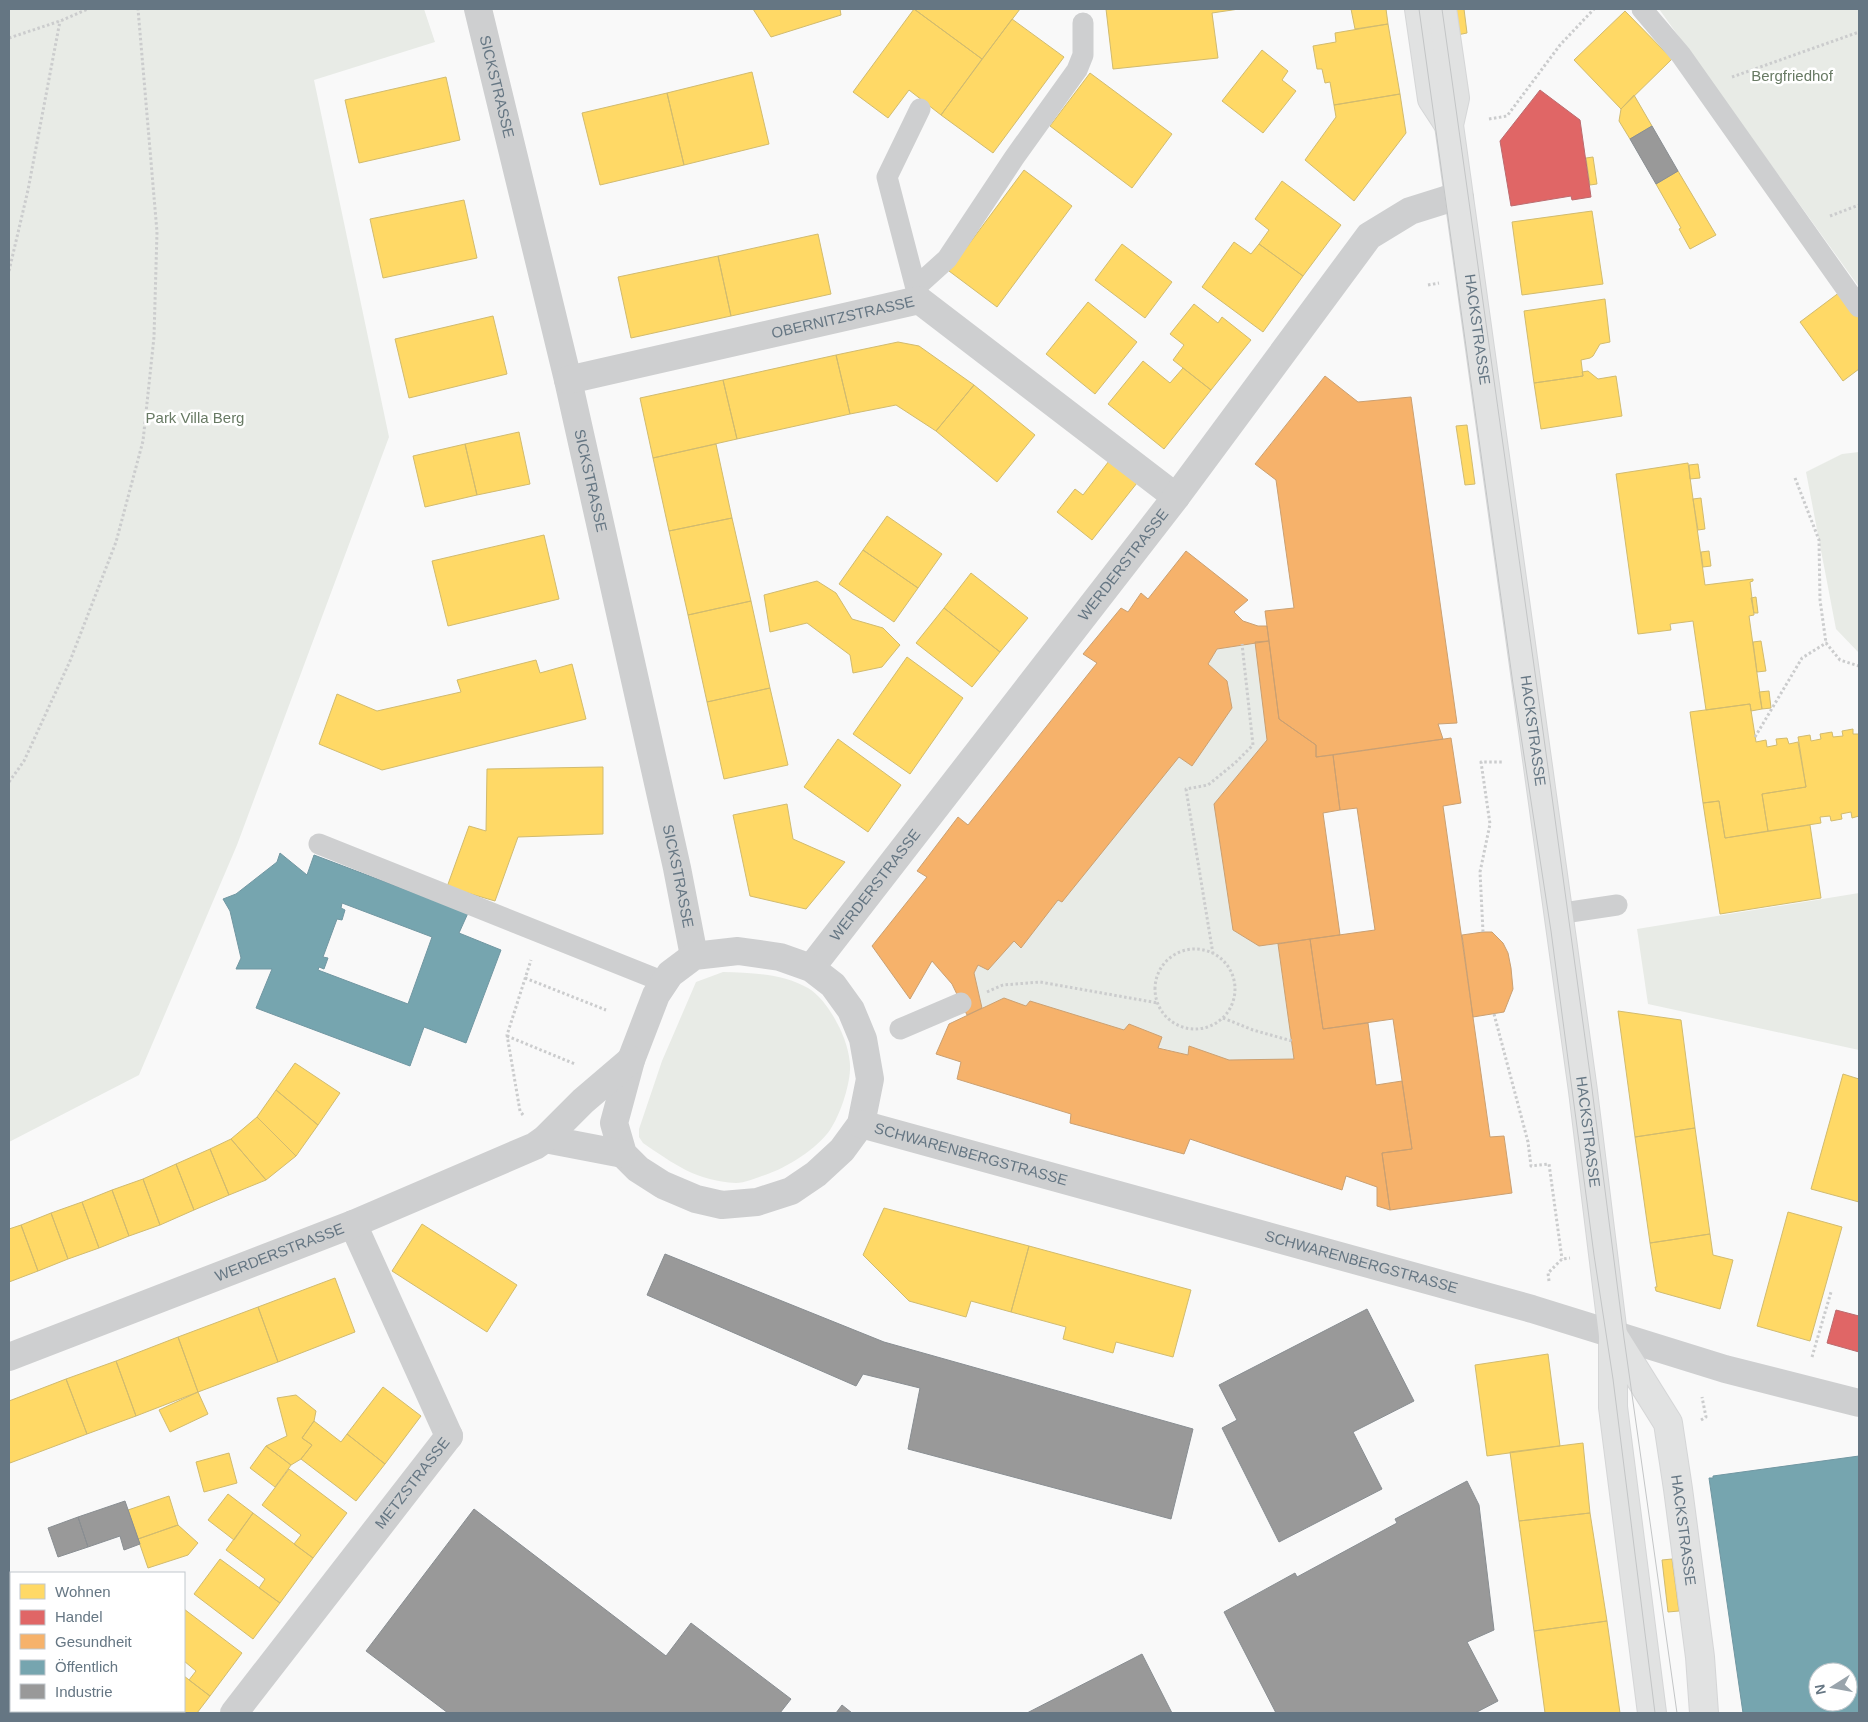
<svg xmlns="http://www.w3.org/2000/svg" width="1868" height="1722" font-family="Helvetica,sans-serif">
  <rect width="100%" height="100%" fill="#f9f9f9"/>
  <path fill="#e8ebe6" d="M 9,9 L 424,9 L 435,42 L 314,80 L 389,437 L 237,845 L 139,1075 L 9,1142 Z
    M 1659,9 L 1859,9 L 1859,287 Z
    M 1859,452 L 1859,653 L 1836,629 L 1806,472 L 1842,454 Z
    M 1255,642 L 1267,740 L 1214,804 L 1233,930 L 1259,946 L 1278,944 L 1294,1059 L 1229,1060 L 1189,1046 L 1188,1055 L 1158,1047 L 1162,1037 L 1130,1024 L 1124,1030 L 1030,1001 L 1026,1006 L 1004,998 L 982,1008 L 974,973 L 978,965 L 1014,941 L 1021,947 L 1058,900 L 1179,757 L 1192,766 L 1232,708 L 1227,681 L 1208,664 L 1217,649 Z
    M 1859,893 L 1859,1050 L 1648,1004 L 1637,929 Z
    M 723,972 C 752,973 782,973 808,988 C 820,995 831,1011 837,1023 C 844,1035 851,1056 850,1070 C 849,1088 840,1115 830,1130 C 817,1149 786,1168 765,1175 C 756,1178 745,1183 736,1183 C 696,1181 674,1164 643,1143 L 639,1137 L 639,1129 L 662,1061 L 696,982 Z"/>
  <path fill="#ffd966" stroke="#d1bb6f" d="M 753,9 L 840,9 L 841,15 L 771,37 Z
    M 914,9 L 982,59 L 941,115 L 909,90 L 888,118 L 853,92 Z
    M 914,9 L 1020,9 L 982,59 Z
    M 1106,9 L 1239,9 L 1212,13 L 1218,58 L 1113,69 Z
    M 1351,9 L 1386,9 L 1388,24 L 1355,29 Z
    M 1453,9 L 1464,9 L 1467,33 L 1457,35 Z
    M 1625,11 L 1672,59 L 1621,109 L 1574,60 Z
    M 1012,19 L 1064,57 L 993,153 L 941,115 Z
    M 1388,24 L 1400,94 L 1334,105 L 1330,82 L 1325,83 L 1322,69 L 1317,69 L 1313,46 L 1336,42 L 1335,33 Z
    M 1262,50 L 1288,71 L 1282,80 L 1296,91 L 1263,133 L 1222,101 Z
    M 752,72 L 769,144 L 684,165 L 667,93 Z
    M 1090,73 L 1172,134 L 1132,188 L 1050,126 Z
    M 446,77 L 460,140 L 359,163 L 345,100 Z
    M 667,93 L 684,165 L 600,185 L 582,113 Z
    M 1400,94 L 1406,133 L 1354,201 L 1305,160 L 1336,117 L 1334,105 Z
    M 1634,95 L 1652,126 L 1630,139 L 1619,121 L 1621,109 Z
    M 1593,157 L 1597,184 L 1590,185 L 1586,158 Z
    M 1024,170 L 1072,206 L 997,307 L 949,271 Z
    M 1678,171 L 1716,235 L 1690,249 L 1679,229 L 1681,228 L 1656,184 Z
    M 1282,181 L 1341,225 L 1303,276 L 1259,244 L 1269,230 L 1255,219 Z
    M 464,200 L 477,258 L 383,278 L 370,219 Z
    M 1592,211 L 1603,284 L 1522,295 L 1512,222 Z
    M 818,234 L 831,294 L 731,316 L 718,256 Z
    M 1234,242 L 1251,254 L 1259,244 L 1303,276 L 1263,332 L 1202,287 Z
    M 1122,244 L 1172,282 L 1145,318 L 1095,280 Z
    M 718,256 L 731,316 L 631,338 L 618,277 Z
    M 1840,292 L 1859,318 L 1859,369 L 1843,381 L 1800,322 Z
    M 1605,299 L 1610,342 L 1600,344 L 1593,356 L 1590,358 L 1581,360 L 1583,376 L 1534,383 L 1524,311 Z
    M 1088,302 L 1137,342 L 1095,394 L 1046,354 Z
    M 1194,304 L 1218,323 L 1222,317 L 1251,340 L 1211,390 L 1173,360 L 1184,345 L 1170,334 Z
    M 493,316 L 507,374 L 409,398 L 395,339 Z
    M 898,342 L 919,346 L 974,385 L 936,431 L 896,405 L 850,414 L 836,355 Z
    M 836,355 L 850,414 L 737,439 L 723,380 Z
    M 1143,361 L 1170,383 L 1183,368 L 1211,390 L 1164,449 L 1108,404 Z
    M 1588,371 L 1598,379 L 1616,376 L 1622,416 L 1541,429 L 1534,383 L 1583,376 L 1582,372 Z
    M 723,380 L 737,439 L 653,458 L 640,398 Z
    M 974,385 L 1035,435 L 997,482 L 936,431 Z
    M 1467,425 L 1475,484 L 1465,485 L 1456,426 Z
    M 519,432 L 530,484 L 477,495 L 465,444 Z
    M 465,444 L 477,495 L 425,507 L 413,456 Z
    M 716,444 L 732,518 L 669,531 L 653,458 Z
    M 1109,461 L 1137,483 L 1092,540 L 1057,512 L 1075,489 L 1083,495 Z
    M 1688,463 L 1705,585 L 1753,579 L 1753,581 L 1750,582 L 1754,615 L 1749,616 L 1762,709 L 1751,711 L 1750,704 L 1706,710 L 1693,621 L 1670,624 L 1671,630 L 1638,634 L 1616,474 Z
    M 1698,464 L 1700,478 L 1690,479 L 1689,465 Z
    M 1701,498 L 1705,529 L 1698,530 L 1693,499 Z
    M 887,516 L 942,554 L 918,588 L 863,550 Z
    M 732,518 L 751,601 L 688,615 L 669,531 Z
    M 544,535 L 559,599 L 448,626 L 432,561 Z
    M 863,550 L 918,588 L 894,622 L 839,584 Z
    M 1709,551 L 1711,566 L 1703,567 L 1701,552 Z
    M 971,573 L 1028,618 L 1000,652 L 944,608 Z
    M 817,581 L 836,593 L 852,619 L 883,628 L 900,645 L 882,667 L 853,673 L 850,655 L 807,623 L 770,632 L 764,595 Z
    M 1756,597 L 1758,613 L 1754,613 L 1751,598 Z
    M 751,601 L 770,688 L 707,702 L 688,615 Z
    M 944,608 L 1000,652 L 972,687 L 916,643 Z
    M 1761,641 L 1766,671 L 1757,672 L 1753,642 Z
    M 907,657 L 963,698 L 910,774 L 853,734 Z
    M 536,660 L 540,673 L 572,664 L 586,719 L 382,770 L 319,744 L 337,694 L 377,711 L 461,692 L 457,680 Z
    M 770,688 L 788,765 L 724,779 L 707,702 Z
    M 1769,691 L 1771,708 L 1762,709 L 1759,692 Z
    M 1750,704 L 1756,742 L 1766,740 L 1767,747 L 1777,745 L 1776,739 L 1787,738 L 1789,744 L 1798,742 L 1806,787 L 1762,794 L 1768,831 L 1725,838 L 1719,801 L 1703,803 L 1690,712 Z
    M 1853,729 L 1853,734 L 1859,734 L 1859,816 L 1852,818 L 1851,812 L 1841,814 L 1842,819 L 1831,821 L 1830,816 L 1820,817 L 1821,823 L 1768,831 L 1762,794 L 1806,787 L 1798,737 L 1810,735 L 1811,741 L 1821,739 L 1820,734 L 1832,732 L 1833,737 L 1843,736 L 1842,731 Z
    M 838,739 L 901,785 L 868,832 L 804,787 Z
    M 603,767 L 603,834 L 518,837 L 495,901 L 447,887 L 469,826 L 486,831 L 487,769 Z
    M 1719,801 L 1725,838 L 1810,825 L 1821,898 L 1720,914 L 1703,803 Z
    M 787,804 L 793,839 L 845,862 L 806,909 L 750,896 L 733,815 Z
    M 1618,1011 L 1681,1020 L 1695,1128 L 1635,1137 Z
    M 295,1063 L 340,1093 L 318,1125 L 276,1090 Z
    M 1843,1074 L 1859,1079 L 1859,1202 L 1811,1189 Z
    M 276,1090 L 318,1125 L 296,1156 L 257,1117 Z
    M 257,1117 L 296,1156 L 266,1180 L 231,1139 Z
    M 1695,1128 L 1710,1234 L 1650,1243 L 1635,1137 Z
    M 231,1139 L 266,1180 L 229,1195 L 210,1149 Z
    M 210,1149 L 229,1195 L 194,1210 L 176,1164 Z
    M 176,1164 L 194,1210 L 160,1225 L 143,1179 Z
    M 143,1179 L 160,1225 L 129,1236 L 112,1190 Z
    M 112,1190 L 129,1236 L 99,1248 L 82,1202 Z
    M 82,1202 L 99,1248 L 68,1259 L 51,1213 Z
    M 884,1208 L 1029,1246 L 1011,1312 L 971,1301 L 966,1317 L 909,1301 L 863,1255 Z
    M 1788,1212 L 1842,1227 L 1810,1341 L 1757,1326 Z
    M 51,1213 L 68,1259 L 38,1271 L 21,1225 Z
    M 422,1224 L 517,1285 L 487,1332 L 392,1271 Z
    M 21,1225 L 38,1271 L 9,1282 L 9,1229 Z
    M 1710,1234 L 1713,1255 L 1733,1260 L 1720,1309 L 1656,1291 L 1655,1287 L 1657,1287 L 1650,1243 Z
    M 1029,1246 L 1191,1290 L 1173,1357 L 1116,1342 L 1113,1353 L 1063,1339 L 1066,1327 L 1011,1312 Z
    M 335,1278 L 355,1332 L 278,1362 L 258,1307 Z
    M 258,1307 L 278,1362 L 198,1392 L 178,1337 Z
    M 178,1337 L 198,1392 L 136,1416 L 116,1361 Z
    M 1548,1354 L 1560,1446 L 1487,1456 L 1475,1365 Z
    M 116,1361 L 136,1416 L 87,1434 L 66,1379 Z
    M 66,1379 L 87,1434 L 10,1463 L 9,1459 L 9,1401 Z
    M 383,1387 L 421,1416 L 385,1464 L 347,1434 Z
    M 198,1392 L 208,1414 L 170,1432 L 159,1410 Z
    M 296,1395 L 316,1411 L 314,1421 L 302,1438 L 312,1445 L 301,1459 L 291,1465 L 266,1446 L 287,1436 L 277,1398 Z
    M 314,1421 L 341,1442 L 347,1434 L 385,1464 L 356,1501 L 301,1459 L 312,1445 L 302,1438 Z
    M 1583,1443 L 1590,1513 L 1519,1521 L 1510,1452 Z
    M 266,1446 L 291,1465 L 275,1487 L 250,1468 Z
    M 229,1453 L 237,1483 L 204,1492 L 196,1462 Z
    M 289,1469 L 347,1513 L 313,1558 L 294,1544 L 301,1535 L 262,1505 Z
    M 228,1494 L 253,1513 L 234,1540 L 208,1520 Z
    M 169,1496 L 178,1525 L 138,1539 L 128,1510 Z
    M 253,1513 L 313,1558 L 280,1603 L 259,1588 L 265,1579 L 226,1550 Z
    M 1590,1513 L 1607,1621 L 1534,1631 L 1519,1521 Z
    M 178,1525 L 198,1543 L 188,1555 L 148,1568 L 138,1539 Z
    M 220,1559 L 280,1603 L 253,1639 L 194,1594 Z
    M 1672,1559 L 1679,1611 L 1668,1612 L 1662,1560 Z
    M 184,1609 L 242,1653 L 210,1696 L 189,1680 L 196,1671 L 184,1661 Z
    M 1607,1621 L 1620,1713 L 1545,1713 L 1534,1631 Z
    M 184,1676 L 210,1696 L 197,1713 L 157,1713 L 154,1711 L 184,1711 Z
    M 105,1711 L 134,1711 L 137,1713 L 103,1713 Z"/>
  <path fill="#e06666" stroke="#bb6b6f" d="M 1540,90 L 1580,120 L 1591,197 L 1572,200 L 1571,196 L 1511,206 L 1500,141 Z
    M 1836,1310 L 1859,1316 L 1859,1352 L 1827,1343 Z"/>
  <path fill="#f6b26b" stroke="#caa072" d="M 1325,376 L 1358,402 L 1411,397 L 1457,723 L 1438,724 L 1443,739 L 1316,757 L 1316,745 L 1279,719 L 1265,611 L 1294,608 L 1276,480 L 1255,464 Z
    M 1186,551 L 1248,600 L 1234,612 L 1243,621 L 1258,626 L 1267,626 L 1269,641 L 1217,649 L 1208,664 L 1227,681 L 1232,708 L 1192,766 L 1179,757 L 1062,902 L 1058,900 L 1021,948 L 1014,941 L 988,970 L 978,965 L 974,973 L 982,1008 L 967,1015 L 952,984 L 932,961 L 910,999 L 872,946 L 927,877 L 917,871 L 958,817 L 968,825 L 1097,663 L 1083,654 L 1121,608 L 1128,612 L 1141,593 L 1148,599 Z
    M 1269,641 L 1279,719 L 1316,745 L 1316,757 L 1333,755 L 1340,810 L 1323,813 L 1340,935 L 1259,946 L 1233,930 L 1214,804 L 1267,740 L 1255,642 Z
    M 1451,738 L 1461,803 L 1443,806 L 1490,1137 L 1504,1136 L 1512,1193 L 1390,1210 L 1382,1153 L 1412,1149 L 1393,1019 L 1323,1029 L 1310,939 L 1375,930 L 1357,808 L 1340,810 L 1333,755 Z
    M 1483,932 L 1492,932 L 1503,943 L 1508,953 L 1511,968 L 1513,989 L 1504,1012 L 1473,1017 L 1462,935 Z
    M 1310,939 L 1323,1029 L 1368,1023 L 1376,1085 L 1402,1081 L 1412,1149 L 1382,1153 L 1390,1210 L 1377,1206 L 1377,1187 L 1346,1176 L 1342,1190 L 1190,1139 L 1184,1154 L 1070,1123 L 1071,1114 L 957,1079 L 961,1062 L 936,1054 L 949,1024 L 1004,998 L 1026,1006 L 1030,1001 L 1124,1030 L 1129,1024 L 1162,1037 L 1158,1048 L 1188,1055 L 1189,1046 L 1229,1060 L 1294,1059 L 1278,944 Z"/>
  <path fill="#76a5af" stroke="#7197a2" fill-rule="evenodd" d="M 280,853 L 307,875 L 314,855 L 468,913 L 459,933 L 501,950 L 466,1043 L 424,1027 L 410,1066 L 256,1008 L 272,969 L 236,969 L 241,958 L 230,911 L 223,899 L 236,894 L 277,862 ZM 342,903 L 432,937 L 408,1004 L 318,970 L 319,967 L 324,969 L 328,958 L 323,957 L 337,919 L 342,920 L 345,910 L 341,908 Z
    M 1859,1456 L 1859,1713 L 1743,1713 L 1709,1478 L 1713,1478 L 1713,1476 ZM 1818,1672 L 1848,1672 L 1848,1702 L 1818,1702 Z"/>
  <path fill="#999" stroke="#898e92" d="M 1652,126 L 1678,171 L 1656,184 L 1630,139 Z
    M 665,1254 L 884,1342 L 1193,1429 L 1171,1519 L 908,1449 L 920,1388 L 863,1374 L 856,1386 L 647,1295 Z
    M 1367,1309 L 1414,1401 L 1353,1432 L 1382,1489 L 1279,1542 L 1222,1428 L 1237,1420 L 1219,1385 Z
    M 1467,1481 L 1479,1505 L 1494,1630 L 1467,1642 L 1498,1701 L 1475,1713 L 1276,1713 L 1224,1612 L 1295,1573 L 1297,1577 L 1397,1523 L 1395,1519 Z
    M 125,1501 L 140,1544 L 124,1550 L 120,1536 L 88,1547 L 78,1517 Z
    M 474,1509 L 666,1656 L 691,1623 L 791,1699 L 780,1713 L 448,1713 L 366,1651 Z
    M 78,1517 L 88,1547 L 58,1557 L 48,1528 Z
    M 1142,1654 L 1172,1713 L 1027,1713 Z
    M 842,1705 L 852,1713 L 836,1713 Z"/>
  <g fill="none" stroke-linecap="round" stroke-linejoin="round">
    <defs>
      <g id="secondary">
        <path d="M 1419,9 L 1432,99 L 1449,125"/>
        <path id="s7" d="M 1442,9 L 1455,98 L 1449,125 L 1583,1091 L 1613,1335 L 1613,1407 L 1652,1713"/>
        <path id="s8" d="M 1613,1335 L 1668,1423 L 1678,1489 L 1700,1657 L 1704,1713"/>
      </g>
    </defs>
    <use href="#secondary" stroke="#d5d6d7" stroke-width="30"/>
    <path stroke="#cbcccd" stroke-width="3" stroke-dasharray="2.5 2.5" stroke-linecap="butt" d="M 9,38 L 60,21 L 88,9
      M 1732,77 L 1859,32
      M 1489,119 L 1507,116 L 1560,45 L 1594,9
      M 1830,216 L 1859,205
      M 9,271 L 28,190 L 60,21
      M 1428,285 L 1439,283
      M 1795,478 L 1819,540 L 1820,600 L 1826,643
      M 1755,737 L 1802,658 L 1826,643 L 1840,660 L 1859,666
      M 9,782 L 24,761 L 70,661 L 116,542 L 143,441 L 154,337 L 157,232 L 138,9
      M 1483,932 L 1480,872 L 1490,824 L 1481,762 L 1504,762
      M1155 989a40 40 0 1 1 80 0a40 40 0 1 1-80 0Z
      M 1213,954 L 1186,789 L 1208,785 L 1235,763 L 1253,745 L 1242,644
      M 525,978 L 606,1010
      M 987,992 L 1003,985 L 1040,982 L 1158,1003
      M 1494,1014 L 1528,1142 L 1531,1166 L 1549,1164 L 1562,1259
      M 1223,1018 L 1253,1030 L 1292,1041
      M 507,1036 L 575,1064
      M 523,1115 L 520,1111 L 507,1035 L 531,960
      M 1549,1281 L 1548,1273 L 1562,1259 L 1570,1258
      M 1812,1357 L 1831,1292
      M 1701,1420 L 1706,1417 L 1702,1397"/>
    <path stroke="#cecfd0" stroke-width="21" d="M 1642,9 L 1681,55 L 1859,307
      M 916,287 L 947,259 L 1014,158 L 1077,70 L 1083,55 L 1083,23
      M 919,300 L 887,177 L 920,109
      M 319,844 L 664,982
      M 1557,914 L 1617,905
      M 900,1029 L 961,1003"/>
    <path stroke="#cecfd0" stroke-width="28" d="M 353,1224 L 449,1436"/>
    <g stroke="#cecfd0" stroke-width="28">
      <path id="s1" d="M 478,9 L 568,380 L 677,868 L 694,956"/>
      <path id="s2" d="M 568,380 L 919,300 L 1176,497"/>
      <path id="s3" d="M 811,968 L 1176,497 L 1369,236 L 1410,211 L 1445,200 L 1460,198"/>
      <path id="s4" d="M 234,1713 L 449,1436"/>
    </g>
    <g stroke="#cecfd0" stroke-width="28">
      <path d="M 738,951 L 780,957 L 811,968 L 833,985 L 851,1010 L 863,1039 L 870,1079 L 861,1124 L 842,1150 L 816,1174 L 791,1191 L 757,1202 L 722,1205 L 696,1199 L 663,1185 L 638,1169 L 623,1154 L 614,1123 L 631,1060 L 656,995 L 670,974 L 694,956 Z"/>
      <path id="s5" d="M 861,1124 L 1532,1309 L 1725,1369 L 1859,1403"/>
      <path d="M 545,1139 L 623,1154"/>
      <path id="s6" d="M 9,1357 L 353,1224 L 535,1146 L 545,1139 L 583,1101 L 631,1060"/>
    </g>
    <use href="#secondary" stroke="#e1e2e2" stroke-width="28"/>
    <path stroke="#c3c5c6" stroke-width="1" d="M 1419,9 L 1513,684 L 1551,931 L 1594,1255 L 1613,1379 L 1655,1713
      M 1442,9 L 1536,680 L 1592,1089 L 1624,1338 L 1677,1713"/>
  </g>
  <g text-anchor="middle" stroke-width="5" stroke-linejoin="round" paint-order="stroke">
    <g font-size="15" fill="#687a64" stroke="#fff">
      <text x="1792" y="81">Bergfriedhof</text>
      <text x="195" y="423">Park Villa Berg</text>
    </g>
    <g font-size="15" fill="#657683" stroke="#fff">
      <text dy="5" stroke="none"><textPath href="#s1" startOffset="80">SICKSTRASSE</textPath></text>
      <text dy="5" stroke="none"><textPath href="#s2" startOffset="282">OBERNITZSTRASSE</textPath></text>
      <text dy="5" stroke="none"><textPath href="#s7" startOffset="324">HACKSTRASSE</textPath></text>
      <text dy="5" stroke="none"><textPath href="#s1" startOffset="485">SICKSTRASSE</textPath></text>
      <text dy="5" stroke="none"><textPath href="#s3" startOffset="510">WERDERSTRASSE</textPath></text>
      <text dy="5" stroke="none"><textPath href="#s7" startOffset="729">HACKSTRASSE</textPath></text>
      <text dy="5" stroke="none"><textPath href="#s1" startOffset="890">SICKSTRASSE</textPath></text>
      <text dy="5" stroke="none"><textPath href="#s3" startOffset="105">WERDERSTRASSE</textPath></text>
      <text dy="5" stroke="none"><textPath href="#s7" startOffset="1134">HACKSTRASSE</textPath></text>
      <text dy="5" stroke="none"><textPath href="#s5" startOffset="114">SCHWARENBERGSTRASSE</textPath></text>
      <text dy="5" stroke="none"><textPath href="#s6" startOffset="290">WERDERSTRASSE</textPath></text>
      <text dy="5" stroke="none"><textPath href="#s5" startOffset="519">SCHWARENBERGSTRASSE</textPath></text>
      <text dy="5" stroke="none"><textPath href="#s4" startOffset="291">METZSTRASSE</textPath></text>
      <text dy="5" stroke="none"><textPath href="#s8" startOffset="212">HACKSTRASSE</textPath></text>
    </g>
  </g>
  <rect width="1868" height="1722" fill="none" stroke="#657683" stroke-width="20"/>
  <rect x="10" y="1572" width="175" height="140" fill="#ffffff" stroke="#c1c8cd"/>
  <rect x="20" y="1584" width="25" height="15" fill="#ffd966" stroke="#c1c8cd"/>
  <text x="55" y="1597" font-size="15" fill="#657683">Wohnen</text>
  <rect x="20" y="1610" width="25" height="15" fill="#e06666" stroke="#c1c8cd"/>
  <text x="55" y="1622" font-size="15" fill="#657683">Handel</text>
  <rect x="20" y="1634" width="25" height="15" fill="#f6b26b" stroke="#c1c8cd"/>
  <text x="55" y="1647" font-size="15" fill="#657683">Gesundheit</text>
  <rect x="20" y="1660" width="25" height="15" fill="#76a5af" stroke="#c1c8cd"/>
  <text x="55" y="1672" font-size="15" fill="#657683">Öffentlich</text>
  <rect x="20" y="1684" width="25" height="15" fill="#999999" stroke="#c1c8cd"/>
  <text x="55" y="1697" font-size="15" fill="#657683">Industrie</text>
  <g transform="translate(1833 1687) rotate(259)"><circle r="24" fill="#ffffff" stroke="#c1c8cd"/>
  <path d="M0-4L9 19L0 12L-9 19Z" fill="#99a4ac"/>
  <text y="-8" font-size="14" font-weight="bold" text-anchor="middle" fill="#657683">N</text>
  </g>
</svg>
